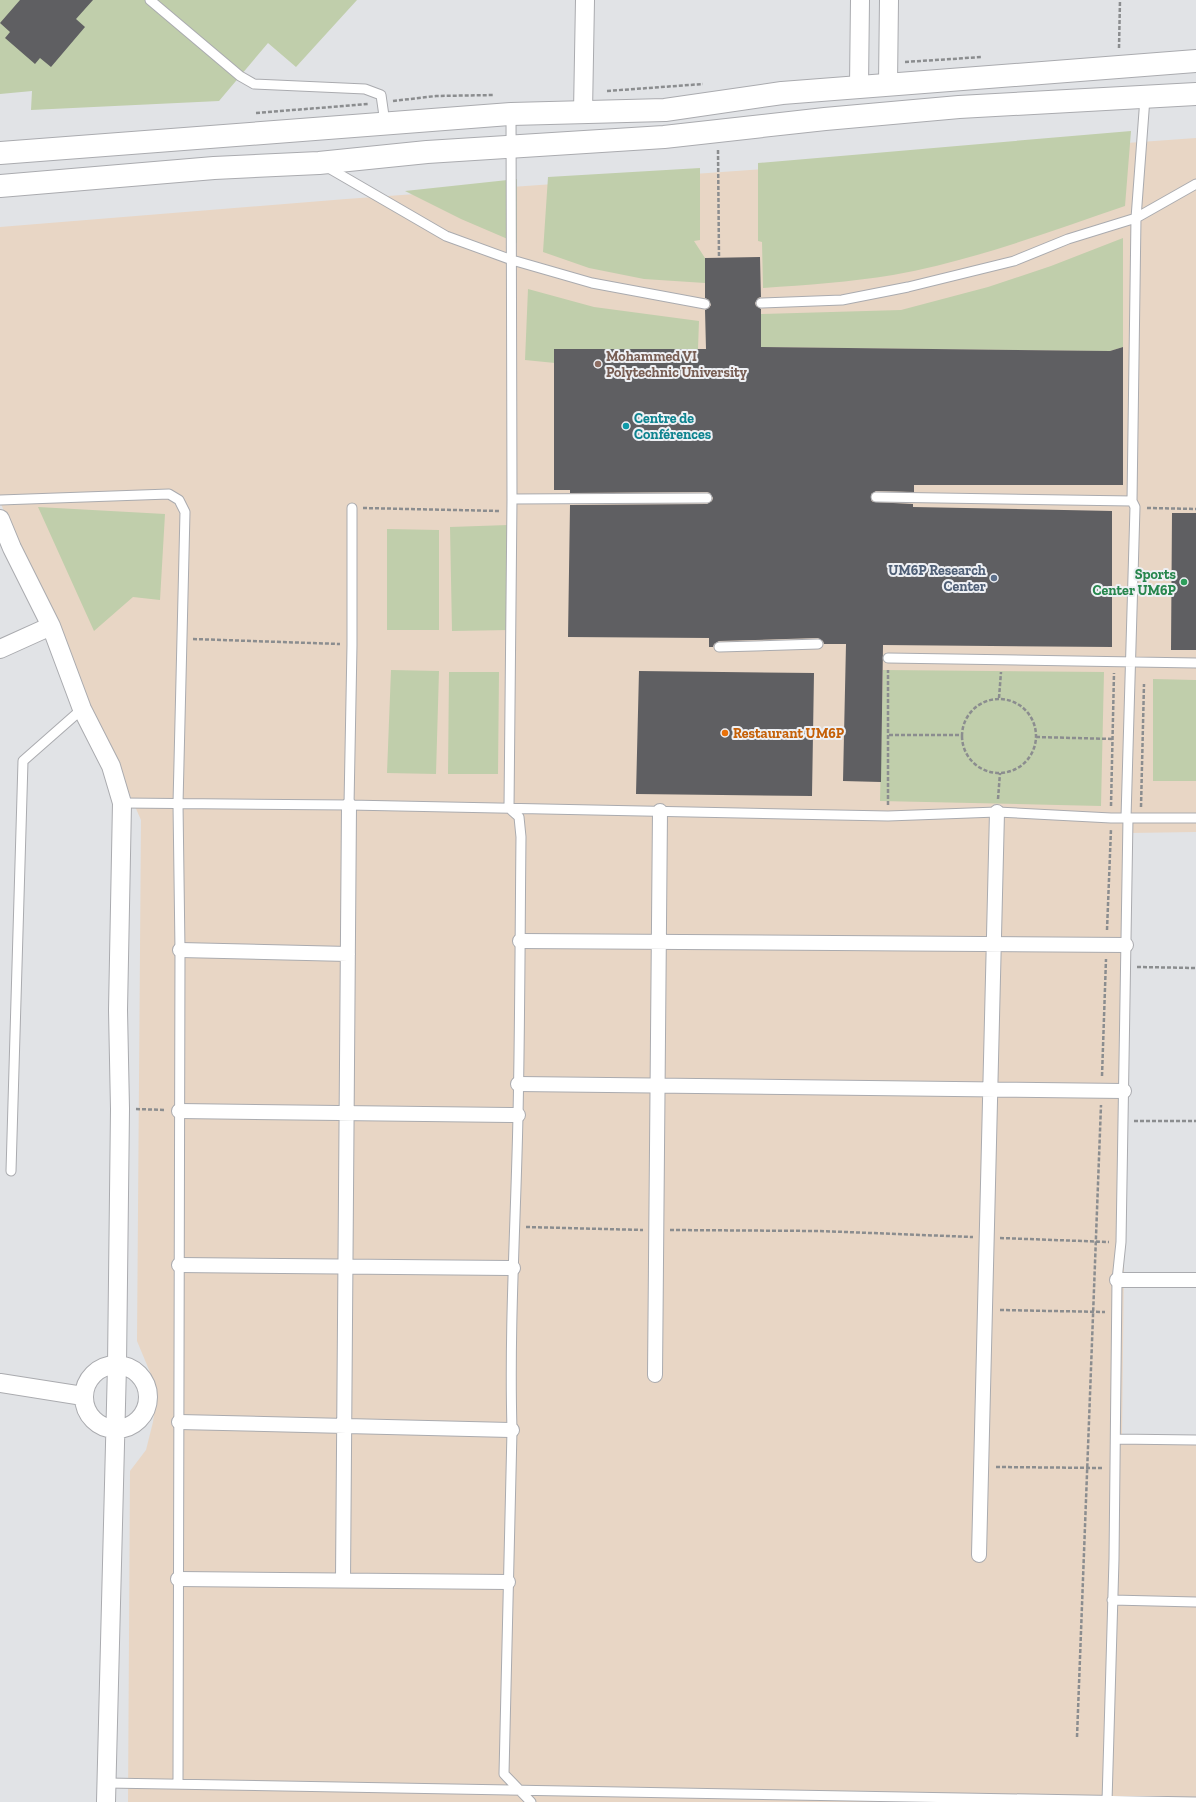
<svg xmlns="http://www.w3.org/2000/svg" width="1196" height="1802" font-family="'Zilla Slab',serif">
  <rect width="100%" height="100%" fill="#e1e3e6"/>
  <path fill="#e8d6c5" d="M 1196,138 L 1196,832 L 1129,833 L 1122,1434 L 1196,1436 L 1196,1802 L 128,1802 L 130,1471 L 146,1450 L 153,1422 L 156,1399 L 152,1377 L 137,1341 L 141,820 L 0,502 L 0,227 L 346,199 Z"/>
  <path fill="#c0ceab" d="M 0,0 L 357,0 L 296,67 L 268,43 L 219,101 L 31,110 L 32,91 L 0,94 Z
    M 1131,131 L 1125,206 C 1049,232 972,261 893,275 C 850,282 807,285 763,288 L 762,242 L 758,241 L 758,163 Z
    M 700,168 L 700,240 L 694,241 L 705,258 L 705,283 L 644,279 L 589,268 L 543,252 L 548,177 Z
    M 517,179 L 517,243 L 461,219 L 405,191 Z
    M 1123,238 L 1123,347 L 1110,351 L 761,347 L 761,314 L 901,310 L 988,287 L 1051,266 Z
    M 528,289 L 594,307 L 699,321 L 698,349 L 555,349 L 555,363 L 525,360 Z
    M 38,507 L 165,514 L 160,600 L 133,597 L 94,631 Z
    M 508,525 L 510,630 L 452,631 L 450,527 Z
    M 387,529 L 439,530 L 439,630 L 387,630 Z
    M 391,670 L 439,671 L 436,774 L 387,773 Z
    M 883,670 L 1104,672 L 1101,806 L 880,801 Z
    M 449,672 L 499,672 L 498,774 L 448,774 Z
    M 1153,679 L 1196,680 L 1196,781 L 1153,781 Z"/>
  <path fill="#5f5f62" d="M 20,0 L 93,0 L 76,19 L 85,27 L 51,67 L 40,58 L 35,64 L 5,38 L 10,32 L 0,23 Z
    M 760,257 L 761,297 L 758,298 L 755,303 L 756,306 L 761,309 L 761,347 L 1110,351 L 1123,347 L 1123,485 L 914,485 L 914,492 L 876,491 L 871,494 L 871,500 L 873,502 L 913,504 L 913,507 L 1112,511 L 1112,647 L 883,645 L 881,782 L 843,781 L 846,644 L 824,644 L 823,641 L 818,638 L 719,641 L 714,644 L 713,647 L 709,647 L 709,638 L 568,637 L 570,505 L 707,504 L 712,501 L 713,498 L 710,493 L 707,492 L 570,493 L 570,490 L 554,490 L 554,349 L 706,349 L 705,310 L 709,308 L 711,305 L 709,300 L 705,298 L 705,258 Z
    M 1172,513 L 1196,513 L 1196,650 L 1171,650 Z
    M 639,671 L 814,673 L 812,796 L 636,794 Z"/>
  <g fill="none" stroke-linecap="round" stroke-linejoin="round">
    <defs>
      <path id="service" d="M 150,0 L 240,76 L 254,84 L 365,89 L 381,95 L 385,123
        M 511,114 L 512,499 L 509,808 L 519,817 L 521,837 C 520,930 520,1023 518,1115 C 516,1220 509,1325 512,1430 L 504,1774 L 531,1802
        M 327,167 L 446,236 L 512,260 L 592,283 L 705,304
        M 761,303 L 842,300 L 908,287 L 1014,261 L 1068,239 L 1136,218 L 1196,184
        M 876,497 L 1132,501
        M 512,499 L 707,498
        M 0,500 L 169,494 L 179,500 L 185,512 L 178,804 L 180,950 L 178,1784
        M 719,647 L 818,644
        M 888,658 L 1196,663
        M 122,803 L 349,805 L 888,816 L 997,812 L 1111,818 L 1196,818
        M 349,805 L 352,645 L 352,508
        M 1126,818 L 1135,507 L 1132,501 L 1136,218 L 1145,98
        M 11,1171 L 23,761 L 82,709
        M 1116,1439 L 1196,1440
        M 1112,1600 L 1196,1602
        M 107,1783 L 1195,1802
        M 1107,1802 L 1114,1559 L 1117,1280 L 1121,1242 L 1128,818"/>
      <path id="pedestrian" d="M 520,941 L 1126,945
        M 180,950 L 348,954
        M 518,1084 L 1124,1091
        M 179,1111 L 518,1115
        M 179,1265 L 513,1268
        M 1117,1280 L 1196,1280
        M 655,1375 L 660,811
        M 179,1422 L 512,1430
        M 979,1555 L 997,812
        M 178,1579 L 508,1582
        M 343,1580 L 349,805"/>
      <path id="minor" d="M 888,84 L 889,0
        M 859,86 L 860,0
        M 583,112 L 585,0
        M 0,519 L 12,548 L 51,626 L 82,709 L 111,766 L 122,803 L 118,1010 L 120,1109 L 117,1365 L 106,1802
        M 0,649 L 51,626
        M84 1397a32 32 0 1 1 64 0a32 32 0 1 1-64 0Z
        M 0,1383 L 83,1396"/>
      <path id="tertiary" d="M 0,153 L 511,114 L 665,110 L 782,93 L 1196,61
        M 0,186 L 214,168 L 319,163 L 427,152 L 664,137 L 825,119 L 959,107 L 1196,94"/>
    </defs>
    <use href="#service" stroke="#aaabaf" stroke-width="11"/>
    <use href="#pedestrian" stroke="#aaabaf" stroke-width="16"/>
    <use href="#minor" stroke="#aaabaf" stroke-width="20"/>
    <use href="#tertiary" stroke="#aaabaf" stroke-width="24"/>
    <path stroke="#8b8d8f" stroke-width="2.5" stroke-dasharray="4 2" stroke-linecap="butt" d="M 1119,48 L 1120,0
      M 905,62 L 982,57
      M 607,91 L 703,84
      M 393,101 L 436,96 L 494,95
      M 256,113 L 368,104
      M 718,150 L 719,258
      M 363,508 L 500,511
      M 1147,508 L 1196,509
      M 193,639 L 340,644
      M 999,698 L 1001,672
      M962 736a37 37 0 1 1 74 0a37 37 0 1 1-74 0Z
      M 889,735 L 961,735
      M 1036,737 L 1113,739
      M 998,799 L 1000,773
      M 888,805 L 888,670
      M 1111,806 L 1114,673
      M 1141,807 L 1144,684
      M 1107,930 L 1111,829
      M 1137,967 L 1196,968
      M 1102,1076 L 1106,959
      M 136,1109 L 165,1110
      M 1134,1121 L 1196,1121
      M 526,1227 L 643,1230
      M 670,1230 L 820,1231 L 973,1237
      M 1000,1238 L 1109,1242
      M 1000,1310 L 1105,1312
      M 996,1467 L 1103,1468
      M 1077,1737 L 1101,1105"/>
    <use href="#service" stroke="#fff" stroke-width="9"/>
    <use href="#pedestrian" stroke="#fff" stroke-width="14"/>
    <use href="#minor" stroke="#fff" stroke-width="18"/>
    <use href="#tertiary" stroke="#fff" stroke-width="22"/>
  </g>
  <circle fill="#8d6e63" stroke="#eef0f4" stroke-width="1.5" cx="598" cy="364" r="4"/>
  <circle fill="#0f9aa8" stroke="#eef0f4" stroke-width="1.5" cx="626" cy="426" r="4"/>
  <circle fill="#5c6f8a" stroke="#eef0f4" stroke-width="1.5" cx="994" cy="578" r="4"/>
  <circle fill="#2e9e5b" stroke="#eef0f4" stroke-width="1.5" cx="1184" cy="582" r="4"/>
  <circle fill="#e8710a" stroke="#eef0f4" stroke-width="1.5" cx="725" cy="733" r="4"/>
  <g text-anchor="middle" stroke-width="4" stroke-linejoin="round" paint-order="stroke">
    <g font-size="14" font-weight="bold" fill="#785e54" stroke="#eef0f4" text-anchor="start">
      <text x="606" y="361">Mohammed VI<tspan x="606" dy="16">Polytechnic University</tspan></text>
    </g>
    <g font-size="14" font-weight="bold" fill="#0d838f" stroke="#eef0f4" text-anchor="start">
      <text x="634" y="423">Centre de<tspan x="634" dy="16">Conférences</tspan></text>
    </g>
    <g font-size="14" font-weight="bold" fill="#4e5e75" stroke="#eef0f4" text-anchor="end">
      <text x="986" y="575">UM6P Research<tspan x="986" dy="16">Center</tspan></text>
    </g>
    <g font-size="14" font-weight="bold" fill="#27864d" stroke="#eef0f4" text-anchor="end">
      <text x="1176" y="579">Sports<tspan x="1176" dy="16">Center UM6P</tspan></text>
    </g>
    <g font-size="14" font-weight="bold" fill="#c56008" stroke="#eef0f4" text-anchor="start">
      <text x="733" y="738">Restaurant UM6P</text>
    </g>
  </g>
</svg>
